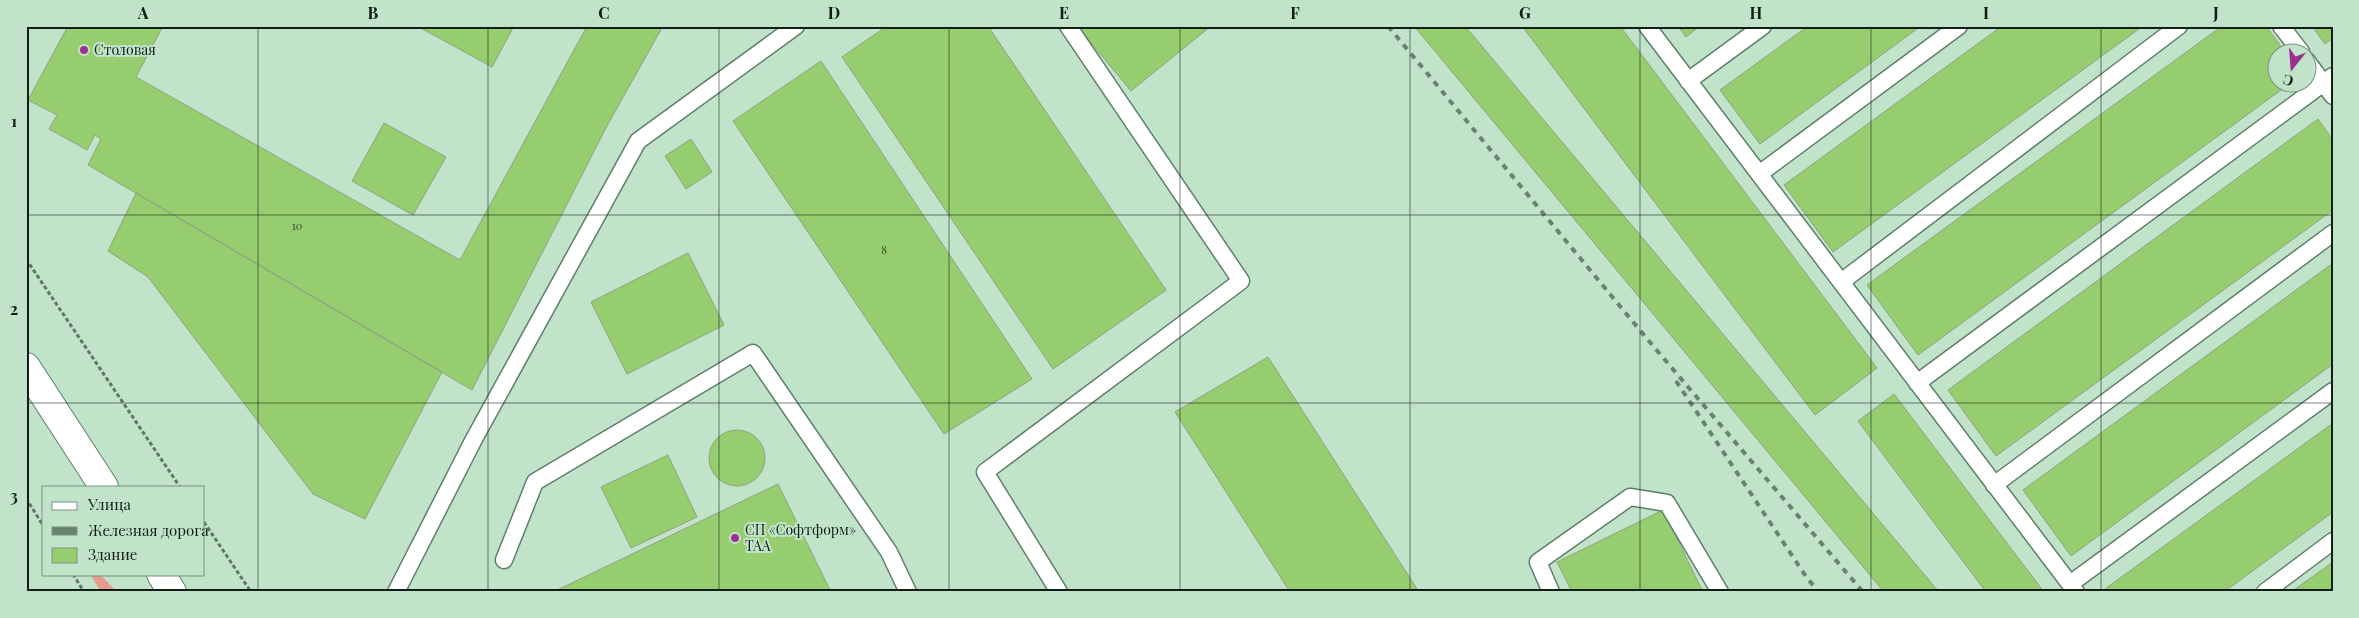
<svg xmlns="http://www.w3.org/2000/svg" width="2359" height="618" font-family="'Playfair Display',serif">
  <rect width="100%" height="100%" fill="#c0e3ca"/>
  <path fill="#e69d8d" d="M 90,574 L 100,574 L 117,592 L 101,592 Z"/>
  <path fill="#96cd6f" stroke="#8ea282" d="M 68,26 L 163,26 L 136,77 L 460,260 L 587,26 L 663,26 L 608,124 L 472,390 L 88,165 L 101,139 L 95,135 L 87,150 L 49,129 L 57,115 L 28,100 Z
    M 417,26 L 514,26 L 492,67 Z
    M 887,26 L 988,26 L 1166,290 L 1053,369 L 842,57 Z
    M 1077,26 L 1211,26 L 1131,91 Z
    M 1414,26 L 1465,26 L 1939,592 L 1884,592 Z
    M 1522,26 L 1620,26 L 1877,368 L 1815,415 Z
    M 1678,26 L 1700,26 L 1686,37 Z
    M 1808,26 L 1921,26 L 1760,144 L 1720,90 Z
    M 2002,26 L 2143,26 L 1833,252 L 1784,185 Z
    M 2222,26 L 2266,26 L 2285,52 L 2276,52 L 2276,82 L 2292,82 L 1918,355 L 1867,285 Z
    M 2312,26 L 2333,26 L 2333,38 L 2325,44 Z
    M 821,61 L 1032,379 L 944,434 L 733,121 Z
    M 2318,119 L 2333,140 L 2333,210 L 1996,456 L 1948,390 Z
    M 384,123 L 446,157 L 413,215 L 352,181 Z
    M 691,139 L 712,172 L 686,189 L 665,156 Z
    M 136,193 L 442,372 L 365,519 L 313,494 L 148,277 L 108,251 Z
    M 688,253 L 724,325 L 627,374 L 591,302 Z
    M 2333,263 L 2333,364 L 2071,556 L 2023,490 Z
    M 1268,357 L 1419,592 L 1290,592 L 1175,412 Z
    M 1894,394 L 2044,592 L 1986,592 L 1858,421 Z
    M 2333,423 L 2333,512 L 2224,592 L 2107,592 L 2105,589 Z
    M709 458a28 28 0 1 1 56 0a28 28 0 1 1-56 0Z
    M 668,455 L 697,517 L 631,548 L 601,487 Z
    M 778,484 L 831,592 L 553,592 Z
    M 1663,510 L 1703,592 L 1572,592 L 1557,562 Z
    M 2333,562 L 2333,592 L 2291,592 Z"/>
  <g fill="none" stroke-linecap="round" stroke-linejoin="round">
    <defs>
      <path id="lane" d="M 1647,26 L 2076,592
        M 2281,26 L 2301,52
        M 2306,60 L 2333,96
        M 1688,81 L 1763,26
        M 1759,174 L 1959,26
        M 1841,282 L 2179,26
        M 1917,383 L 2333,76
        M 1994,485 L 2333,233
        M 504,560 L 535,482 L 753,353 L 889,552 L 908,592
        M 2070,584 L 2333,391
        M 396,592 L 474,439 L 638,141 L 796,26
        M 1059,592 L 985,472 L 1241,281 L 1068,26
        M 1551,592 L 1538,562 L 1630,497 L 1667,503 L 1720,592
        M 2265,592 L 2333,541"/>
      <path id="secondary" d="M 26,367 L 104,487
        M 161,574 L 172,592"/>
    </defs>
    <use href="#lane" stroke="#5e7f68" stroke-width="19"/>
    <use href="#secondary" stroke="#5e7f68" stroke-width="30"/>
    <path stroke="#607767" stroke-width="3" stroke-dasharray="4 2.5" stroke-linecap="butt" d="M 26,259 L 180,487
      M 26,498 L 44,527
      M 204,522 L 251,592
      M 73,574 L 84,592"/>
    <use href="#lane" stroke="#fff" stroke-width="16"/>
    <use href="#secondary" stroke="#fff" stroke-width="28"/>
    <path stroke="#6a8271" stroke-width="4" stroke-dasharray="6 6" stroke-linecap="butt" d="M 1388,26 L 1648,340 L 1863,592
      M 1676,381 L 1807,578 L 1819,592"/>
  </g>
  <path fill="none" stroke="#111e15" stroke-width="1" stroke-opacity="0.55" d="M 258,26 L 258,592M 488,26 L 488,592M 719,26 L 719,592M 949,26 L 949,592M 1180,26 L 1180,592M 1410,26 L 1410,592M 1640,26 L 1640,592M 1871,26 L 1871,592M 2101,26 L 2101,592M 26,215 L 2333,215M 26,403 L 2333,403"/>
  <g fill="#9d308f" stroke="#c0e3ca" stroke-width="2">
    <circle cx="84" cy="50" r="5"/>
    <circle cx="735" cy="538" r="5"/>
  </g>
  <g text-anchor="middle" stroke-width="4" stroke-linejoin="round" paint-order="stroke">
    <g font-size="11" fill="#324a2c">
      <text x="297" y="230">10</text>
      <text x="884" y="254">8</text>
    </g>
    <g font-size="14" fill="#111e15" stroke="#c0e3ca" text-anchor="start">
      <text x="94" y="55">Столовая</text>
      <text x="745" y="535">СП «Софтформ»<tspan x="745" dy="16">ТАА</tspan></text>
    </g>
  </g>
  <rect width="2359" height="618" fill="none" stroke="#c0e3ca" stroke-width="55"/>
  <rect x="42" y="486" width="162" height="90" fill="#c0e3ca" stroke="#7a9482"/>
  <rect x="52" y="502" width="25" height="8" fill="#ffffff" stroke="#7a9482"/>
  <text x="88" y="510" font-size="15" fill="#111e15">Улица</text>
  <rect x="52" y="527" width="25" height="8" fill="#6a8271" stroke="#7a9482"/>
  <text x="88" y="536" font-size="15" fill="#111e15">Железная дорога</text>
  <rect x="52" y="548" width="25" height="15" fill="#96cd6f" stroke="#7a9482"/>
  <text x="88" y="560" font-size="15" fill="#111e15">Здание</text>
  <g transform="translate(2292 68) rotate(197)"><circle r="24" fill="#c0e3ca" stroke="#7a9482"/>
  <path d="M0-4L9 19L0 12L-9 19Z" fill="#9d308f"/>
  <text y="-8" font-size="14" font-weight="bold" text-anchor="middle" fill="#111e15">С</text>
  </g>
  <rect x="28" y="28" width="2304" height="562" fill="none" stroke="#111e15" stroke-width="2"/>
  <g font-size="16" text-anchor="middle" font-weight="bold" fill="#111e15">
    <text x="143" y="19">A</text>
    <text x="373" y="19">B</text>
    <text x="604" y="19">C</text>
    <text x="834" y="19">D</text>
    <text x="1064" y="19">E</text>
    <text x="1295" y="19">F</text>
    <text x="1525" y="19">G</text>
    <text x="1756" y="19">H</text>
    <text x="1986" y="19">I</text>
    <text x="2216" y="19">J</text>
    <text x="14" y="127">1</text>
    <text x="14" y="315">2</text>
    <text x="14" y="502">3</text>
  </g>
</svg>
